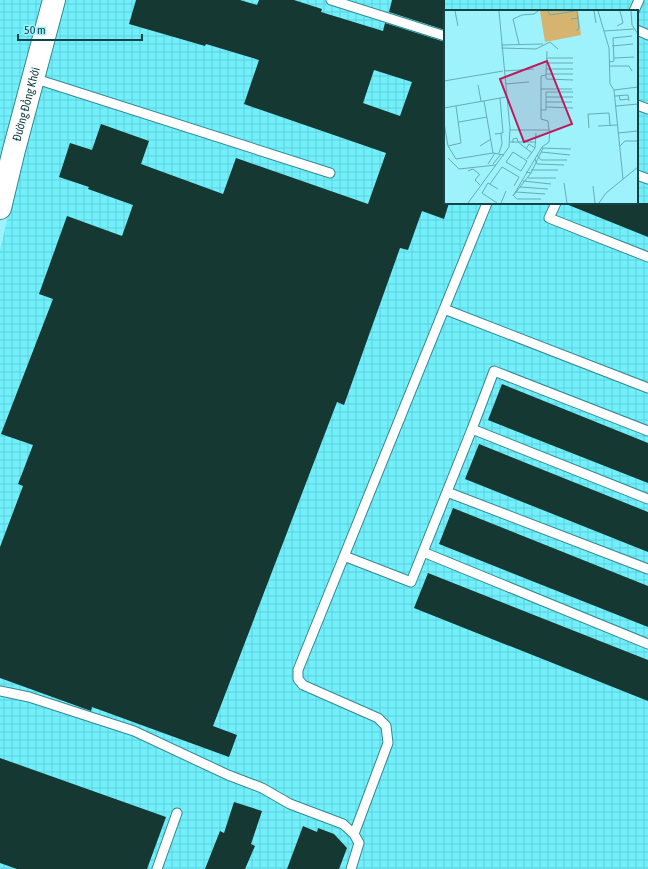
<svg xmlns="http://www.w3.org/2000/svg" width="648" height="869" font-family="'Asap Condensed',sans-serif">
  <defs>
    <pattern id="industrial-grid" width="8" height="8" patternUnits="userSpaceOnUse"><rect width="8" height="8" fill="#71f0fc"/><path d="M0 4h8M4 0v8" fill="none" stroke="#61cfda"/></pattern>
  </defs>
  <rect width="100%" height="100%" fill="#9df2fb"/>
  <path fill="url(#industrial-grid)" fill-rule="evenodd" d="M 0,0 L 44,0 L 0,169 Z
    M 64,0 L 648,0 L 648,869 L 0,869 L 0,250 L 23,153 ZM 445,11 L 637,11 L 637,203 L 445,203 Z"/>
  <path fill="#153833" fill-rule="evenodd" d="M 136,0 L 240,0 L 257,5 L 259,0 L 294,0 L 322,9 L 321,12 L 383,31 L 385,23 L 445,42 L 445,203 L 449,203 L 444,219 L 422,211 L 408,250 L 400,248 L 344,405 L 337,402 L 213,726 L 237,735 L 229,757 L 92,707 L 91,711 L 0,678 L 0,547 L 23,486 L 18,484 L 33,445 L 1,434 L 53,299 L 39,294 L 67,216 L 122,236 L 133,205 L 88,189 L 89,187 L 59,177 L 70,143 L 92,150 L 101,124 L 149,141 L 141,164 L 223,194 L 236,158 L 368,204 L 386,153 L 244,104 L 259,60 L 206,44 L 205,46 L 129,24 ZM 374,70 L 412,82 L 400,116 L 363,103 Z
    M 392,0 L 445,0 L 445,30 L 389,12 Z
    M 566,203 L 648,203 L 648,237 L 566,204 Z
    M 502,384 L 648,443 L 648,483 L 488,420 Z
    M 479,444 L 648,512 L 648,552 L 465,479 Z
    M 453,508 L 648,586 L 648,627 L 439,544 Z
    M 428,573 L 648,660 L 648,701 L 414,608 Z
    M 0,758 L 166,817 L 147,869 L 17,869 L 0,863 Z
    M 234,802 L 262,811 L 251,844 L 255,846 L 245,869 L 205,869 L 220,831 L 224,833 Z
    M 303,826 L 317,832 L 318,828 L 334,834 L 347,848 L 339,869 L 287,869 Z"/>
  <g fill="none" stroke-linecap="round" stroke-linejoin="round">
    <defs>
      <path id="lane" d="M 331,0 L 445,36
        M 634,11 L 639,0
        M 637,30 L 648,35
        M 33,78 L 330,173
        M 637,105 L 648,109
        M 637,175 L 648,179
        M 556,203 L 549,218 L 648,257
        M 444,309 L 648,388
        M 472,429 L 494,371 L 648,431
        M 447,492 L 648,569
        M 423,552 L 648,644
        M 344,556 L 411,582 L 472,429 L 648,499
        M 0,691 L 29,697 L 134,731 L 228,775 L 262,788 L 290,804 L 343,824 L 354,834 L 359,843 L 351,869
        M 354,834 L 388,743 L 386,726 L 378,718 L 303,685 L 298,679 L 298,670 L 487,203
        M 157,869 L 177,813"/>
      <g id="secondary">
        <path id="s1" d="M 0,208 L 14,150 L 54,0"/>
      </g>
    </defs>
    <use href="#lane" stroke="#318992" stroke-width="11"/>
    <use href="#secondary" stroke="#318992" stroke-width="24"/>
    <use href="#lane" stroke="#fff" stroke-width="9"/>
    <use href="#secondary" stroke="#fff" stroke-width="22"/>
  </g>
  <g text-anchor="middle" stroke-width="4" stroke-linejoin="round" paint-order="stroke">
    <g font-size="12" fill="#134449" stroke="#9df2fb">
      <text dy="4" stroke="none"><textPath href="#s1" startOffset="107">Đường Đồng Khởi</textPath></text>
    </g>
  </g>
  <g transform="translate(444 10)">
    <rect width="194" height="194" fill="#9df2fb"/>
    <path d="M 96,1 L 134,1 L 137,25 L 101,32 Z" fill="#d6b46f"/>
    <path fill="none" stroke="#66acb4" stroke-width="1" d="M 11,1 L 14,16M 104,1 L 106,5 L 131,1M 150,1 L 152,13M 154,1 L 165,38 L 166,74 L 170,80 L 179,169M 187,1 L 188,15 L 194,24M 127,9 L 134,8 L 133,1M 173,16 L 179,13 L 176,1M 132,21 L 135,18 L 134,8M 160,21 L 190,19M 75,34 L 69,9 L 78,5 L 90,4 L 94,1M 57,35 L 99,34M 168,36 L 189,34M 57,38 L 92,39 L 106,32 L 114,39M 103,41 L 102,65 L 97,66 L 97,109 L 104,111 L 105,120M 103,48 L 129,48M 170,48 L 190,47M 166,52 L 170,51 L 169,28 L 188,26M 103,53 L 129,53M 166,56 L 185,56 L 188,61M 102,59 L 129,59M 60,61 L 90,59M 102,64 L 129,64M 102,65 L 102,69 L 129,70M 0,71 L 59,61M 61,74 L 85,72M 34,75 L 37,91M 97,79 L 128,79M 170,80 L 194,77M 175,85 L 176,90 L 185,89M 171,86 L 184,85 L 185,91M 102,87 L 102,82 L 129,82M 40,91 L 49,143M 102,92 L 128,92M 172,96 L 194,94M 102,97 L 129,98M 0,98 L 62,87M 97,100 L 102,100 L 102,87 L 129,87M 15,112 L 43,107M 0,113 L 4,136 L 12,149 L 49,143 L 60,145M 154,116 L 173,115M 145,118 L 144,104 L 146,104 L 165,103 L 166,115M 66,120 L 106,120 L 105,132 L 98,137 L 69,186 L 87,163M 174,123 L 194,121M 51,124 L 59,123 L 56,88M 66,132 L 92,132M 74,132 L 88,143M 69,133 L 69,129 L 73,128 L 74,132M 4,136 L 17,133 L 12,96M 36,136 L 47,129M 176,136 L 181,131 L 194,131M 91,138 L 92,123M 98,138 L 127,139M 82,139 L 85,134 L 91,138 L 83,149M 69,142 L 83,151 L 77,161 L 62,152 ZM 97,142 L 126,145M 55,143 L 58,134 L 57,123M 93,145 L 97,150 L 123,150M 4,148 L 15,159 L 52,155M 91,149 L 93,154 L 120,155M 44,154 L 51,143M 49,154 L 57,144M 87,160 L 114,160M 24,161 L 29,159 L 35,164M 82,162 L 87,163 L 99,138M 84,168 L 112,168M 79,171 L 107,174M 120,173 L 123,193M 46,174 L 58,157 L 75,167 L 70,176M 36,175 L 31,170 L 36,164M 149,176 L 151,193M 76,177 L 104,179M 72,182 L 101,184M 70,186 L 73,189 L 97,189M 24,193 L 65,137 L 66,119 L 55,1M 53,193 L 38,183 L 44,173 L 54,179M 57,193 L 62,181M 155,193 L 162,183 L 194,157"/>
    <path fill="#c2185b" fill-opacity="0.15" stroke="#c2185b" stroke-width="2" d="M 103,51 L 128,114 L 80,132 L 56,69 Z"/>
    <rect width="194" height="194" fill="none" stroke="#134449" stroke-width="2"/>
  </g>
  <path d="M18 34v6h124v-6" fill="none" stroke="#134449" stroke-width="2"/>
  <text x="24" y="34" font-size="12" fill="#134449" stroke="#9df2fb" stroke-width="3" paint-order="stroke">50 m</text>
</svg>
